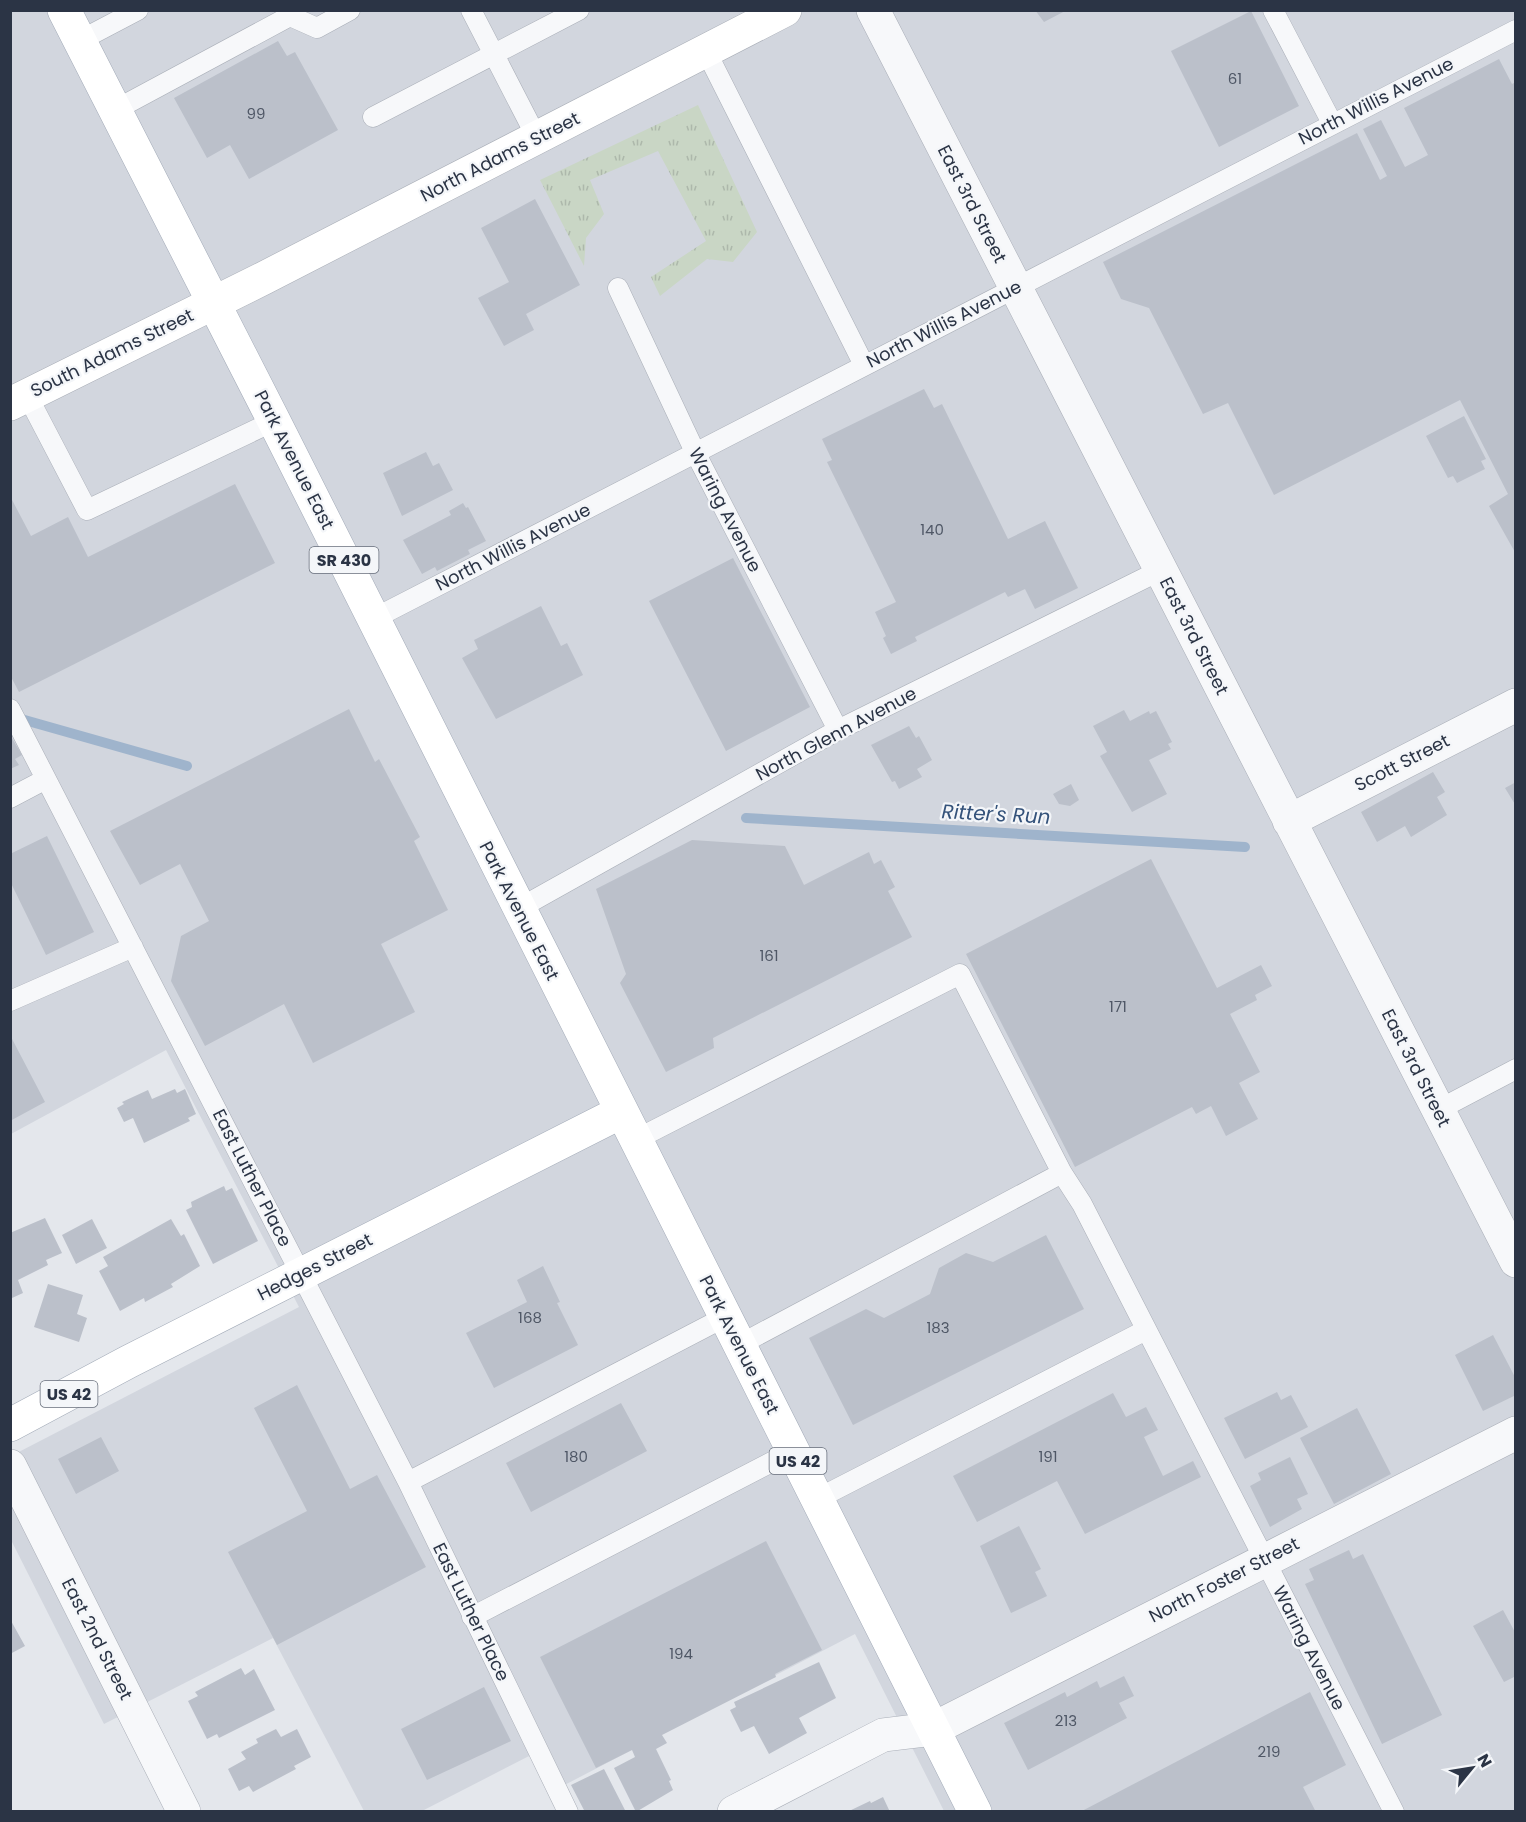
<svg xmlns="http://www.w3.org/2000/svg" width="1526" height="1822" font-family="Poppins,sans-serif">
  <defs>
    <pattern id="grass-tufts" width="24" height="20" patternUnits="userSpaceOnUse" patternTransform="scale(1.5)"><rect width="24" height="20" fill="#c9d6c5"/><path d="M3 7l-1-3M5 7V3M7 7l1-3M15 17l-1-3M17 17v-4M19 17l1-3" fill="none" stroke="#adb8ab"/></pattern>
  </defs>
  <rect width="100%" height="100%" fill="#e4e7ec"/>
  <path fill="#d2d6de" d="M 11,11 L 1515,11 L 1515,1811 L 944,1811 L 855,1634 L 553,1791 L 535,1753 L 422,1811 L 364,1811 L 273,1638 L 104,1724 L 11,1540 L 11,1456 L 299,1307 L 166,1050 L 11,1134 Z"/>
  <path fill="url(#grass-tufts)" d="M 698,105 L 757,232 L 733,262 L 707,259 L 660,296 L 651,277 L 706,241 L 658,151 L 590,180 L 604,214 L 586,238 L 584,266 L 540,180 Z"/>
  <g fill="none" stroke-linecap="round" stroke-linejoin="round">
    <path stroke="#9fb4cc" stroke-width="10" d="M 14,717 L 187,766
      M 746,818 L 1245,847"/>
  </g>
  <path fill="#bbc0ca" d="M 1035,10 L 1067,10 L 1044,22 Z
    M 1251,11 L 1299,106 L 1219,147 L 1171,51 Z
    M 278,41 L 287,56 L 295,52 L 338,130 L 249,179 L 230,145 L 207,158 L 174,98 Z
    M 1499,59 L 1512,84 L 1516,82 L 1516,554 L 1489,506 L 1508,494 L 1460,400 L 1274,495 L 1228,403 L 1203,414 L 1149,308 L 1121,299 L 1103,262 L 1357,133 L 1380,180 L 1387,176 L 1363,129 L 1381,120 L 1405,167 L 1428,155 L 1404,108 Z
    M 535,199 L 580,285 L 526,314 L 534,330 L 504,346 L 478,298 L 509,282 L 481,228 Z
    M 924,389 L 934,408 L 942,404 L 1008,539 L 1045,521 L 1078,588 L 1035,609 L 1025,589 L 1008,597 L 1005,592 L 915,637 L 917,641 L 891,654 L 883,638 L 886,636 L 875,612 L 896,602 L 827,462 L 832,460 L 822,439 Z
    M 1464,416 L 1486,459 L 1481,461 L 1485,469 L 1457,483 L 1453,476 L 1448,478 L 1426,436 Z
    M 426,452 L 433,466 L 439,463 L 453,490 L 402,516 L 383,473 Z
    M 235,484 L 275,563 L 19,692 L 10,675 L 10,496 L 31,536 L 68,517 L 88,557 Z
    M 463,503 L 466,508 L 468,507 L 486,541 L 468,550 L 470,554 L 437,571 L 435,567 L 422,574 L 403,540 L 451,515 L 449,511 Z
    M 733,558 L 810,707 L 726,751 L 649,601 Z
    M 541,606 L 561,646 L 567,643 L 583,675 L 496,719 L 462,658 L 478,649 L 474,640 Z
    M 349,709 L 375,762 L 379,759 L 420,837 L 414,841 L 448,910 L 381,944 L 415,1012 L 313,1063 L 284,1004 L 205,1046 L 171,981 L 181,936 L 209,921 L 180,864 L 140,885 L 110,831 Z
    M 1124,710 L 1130,721 L 1149,711 L 1150,714 L 1156,711 L 1172,742 L 1168,744 L 1171,749 L 1149,760 L 1167,794 L 1132,812 L 1100,756 L 1107,752 L 1093,726 Z
    M 909,726 L 916,738 L 919,736 L 932,760 L 917,769 L 922,777 L 899,789 L 895,781 L 892,782 L 871,745 Z
    M 10,735 L 22,755 L 15,759 L 19,765 L 10,769 Z
    M 1433,772 L 1445,792 L 1437,797 L 1447,815 L 1411,837 L 1405,826 L 1377,842 L 1361,812 Z
    M 1516,782 L 1516,806 L 1505,788 Z
    M 1071,784 L 1079,800 L 1070,806 L 1059,804 L 1053,794 Z
    M 47,836 L 94,932 L 46,955 L 10,881 L 10,854 Z
    M 692,840 L 785,846 L 804,885 L 869,852 L 874,864 L 881,860 L 895,887 L 888,891 L 912,937 L 713,1038 L 714,1048 L 666,1072 L 620,983 L 626,974 L 596,889 Z
    M 1151,859 L 1217,988 L 1261,965 L 1272,986 L 1255,995 L 1257,1000 L 1230,1014 L 1260,1072 L 1239,1083 L 1258,1119 L 1226,1136 L 1211,1106 L 1196,1114 L 1192,1107 L 1075,1167 L 966,954 Z
    M 10,1035 L 45,1102 L 10,1121 Z
    M 175,1089 L 177,1093 L 185,1089 L 196,1114 L 188,1118 L 190,1121 L 144,1143 L 133,1118 L 124,1122 L 117,1108 L 124,1104 L 122,1102 L 148,1090 L 152,1099 Z
    M 224,1186 L 226,1191 L 232,1188 L 258,1241 L 213,1264 L 186,1210 L 192,1207 L 191,1202 Z
    M 45,1218 L 62,1253 L 46,1260 L 48,1265 L 18,1280 L 23,1293 L 12,1298 L 10,1233 Z
    M 92,1219 L 107,1248 L 76,1264 L 62,1235 Z
    M 171,1219 L 181,1236 L 184,1234 L 200,1266 L 171,1284 L 173,1287 L 145,1302 L 144,1298 L 120,1311 L 99,1271 L 108,1266 L 103,1257 Z
    M 1046,1235 L 1084,1309 L 853,1425 L 809,1338 L 866,1309 L 884,1318 L 930,1294 L 939,1268 L 966,1253 L 993,1262 Z
    M 543,1266 L 560,1302 L 557,1303 L 578,1345 L 494,1388 L 466,1333 L 527,1302 L 517,1280 Z
    M 48,1284 L 83,1295 L 77,1314 L 87,1318 L 79,1342 L 34,1327 Z
    M 1493,1335 L 1516,1379 L 1516,1395 L 1483,1411 L 1455,1355 Z
    M 297,1385 L 350,1489 L 377,1475 L 426,1567 L 277,1645 L 228,1552 L 307,1511 L 254,1408 Z
    M 1277,1392 L 1281,1400 L 1291,1395 L 1308,1427 L 1245,1459 L 1224,1418 Z
    M 1113,1393 L 1126,1417 L 1146,1407 L 1158,1430 L 1144,1437 L 1163,1476 L 1193,1461 L 1201,1477 L 1085,1534 L 1057,1481 L 977,1522 L 953,1476 Z
    M 621,1403 L 647,1451 L 531,1512 L 506,1463 Z
    M 1357,1408 L 1391,1474 L 1334,1504 L 1300,1438 Z
    M 101,1437 L 119,1471 L 76,1494 L 58,1459 Z
    M 1290,1457 L 1308,1494 L 1297,1499 L 1302,1509 L 1270,1527 L 1250,1486 L 1261,1480 L 1258,1473 Z
    M 1019,1526 L 1041,1569 L 1035,1572 L 1047,1596 L 1011,1613 L 980,1546 Z
    M 766,1541 L 822,1650 L 775,1674 L 776,1677 L 662,1735 L 667,1743 L 656,1749 L 671,1780 L 669,1781 L 673,1790 L 636,1812 L 614,1768 L 635,1757 L 632,1750 L 596,1768 L 540,1657 Z
    M 1349,1550 L 1353,1559 L 1363,1554 L 1442,1715 L 1382,1744 L 1305,1584 L 1314,1580 L 1309,1569 Z
    M 1503,1610 L 1516,1634 L 1516,1676 L 1504,1682 L 1473,1626 Z
    M 10,1619 L 25,1646 L 10,1654 Z
    M 819,1662 L 836,1698 L 799,1718 L 807,1733 L 769,1754 L 754,1726 L 741,1732 L 730,1710 L 736,1707 L 734,1702 Z
    M 241,1668 L 245,1675 L 254,1669 L 275,1710 L 219,1738 L 217,1734 L 207,1739 L 188,1701 L 198,1696 L 195,1692 Z
    M 1124,1676 L 1134,1696 L 1119,1703 L 1127,1718 L 1028,1770 L 1004,1723 L 1065,1692 L 1067,1697 L 1097,1681 L 1100,1688 Z
    M 484,1687 L 511,1741 L 427,1780 L 401,1729 Z
    M 1310,1692 L 1346,1765 L 1303,1787 L 1316,1812 L 1080,1812 Z
    M 276,1729 L 281,1737 L 297,1729 L 311,1757 L 294,1766 L 296,1769 L 253,1792 L 249,1786 L 239,1791 L 228,1769 L 246,1759 L 241,1752 L 258,1743 L 256,1739 Z
    M 604,1769 L 626,1812 L 585,1812 L 571,1785 Z
    M 883,1797 L 890,1812 L 847,1812 L 870,1801 L 871,1803 Z"/>
  <g fill="none" stroke-linecap="round" stroke-linejoin="round">
    <defs>
      <path id="service" d="M 471,10 L 537,138
        M 1273,10 L 1332,123
        M 79,41 L 138,10
        M 706,51 L 864,365
        M 115,110 L 290,16 L 317,28 L 350,10
        M 373,117 L 579,10
        M 618,288 L 696,454 L 838,730
        M 27,395 L 87,510 L 274,421
        M 373,619 L 1516,30
        M 10,709 L 408,1482 L 568,1812
        M 10,798 L 46,779
        M 518,909 L 838,730 L 1161,570
        M 10,1001 L 133,947
        M 1438,1110 L 1516,1069
        M 635,1140 L 960,974 L 1062,1173 L 1082,1204 L 1394,1812
        M 739,1345 L 1062,1173
        M 408,1482 L 725,1317
        M 817,1499 L 1146,1330
        M 472,1617 L 793,1451"/>
      <path id="minor" d="M 873,10 L 1516,1261
        M 1289,821 L 1516,705
        M 734,1812 L 883,1735 L 933,1729 L 1516,1433"/>
      <path id="tertiary" d="M 10,1466 L 184,1812"/>
      <path id="secondary" d="M 10,404 L 264,278 L 785,10"/>
      <path id="primary" d="M 64,10 L 274,421 L 975,1812
        M 10,1425 L 128,1362 L 621,1112"/>
    </defs>
    <use href="#service" stroke="#a9aeb7" stroke-width="21"/>
    <use href="#minor" stroke="#a9aeb7" stroke-width="34"/>
    <use href="#tertiary" stroke="#a9aeb7" stroke-width="34"/>
    <use href="#secondary" stroke="#a9aeb7" stroke-width="34"/>
    <use href="#primary" stroke="#a3abb8" stroke-width="34"/>
    <use href="#service" stroke="#f7f8fa" stroke-width="20"/>
    <use href="#minor" stroke="#f7f8fa" stroke-width="33"/>
    <use href="#tertiary" stroke="#f7f8fa" stroke-width="33"/>
    <use href="#secondary" stroke="#fff" stroke-width="33"/>
    <use href="#primary" stroke="#fff" stroke-width="33"/>
  </g>
  <g text-anchor="middle" stroke-width="4.5" stroke-linejoin="round" paint-order="stroke">
    <g font-size="15" fill="#4f5766">
      <text x="1235" y="84">61</text>
      <text x="256" y="119">99</text>
      <text x="932" y="535">140</text>
      <text x="769" y="961">161</text>
      <text x="1118" y="1012">171</text>
      <text x="530" y="1323">168</text>
      <text x="938" y="1333">183</text>
      <text x="576" y="1462">180</text>
      <text x="1048" y="1462">191</text>
      <text x="681" y="1659">194</text>
      <text x="1066" y="1726">213</text>
      <text x="1269" y="1757">219</text>
    </g>
    <g fill="#f4f6f9" stroke="#676e7b" stroke-width="1.5">
      <rect x="309.5" y="547" width="69" height="26" rx="4.5"/>
      <rect x="40.5" y="1381" width="57" height="26" rx="4.5"/>
      <rect x="769.5" y="1448" width="57" height="26" rx="4.5"/>
    </g>
    <g font-size="16" font-weight="bold" fill="#2b3445">
      <text x="344" y="566">SR 430</text>
      <text x="69" y="1400">US 42</text>
      <text x="798" y="1467">US 42</text>
    </g>
    <g font-size="18" fill="#2b3445" stroke="#f4f6f9">
      <text transform="translate(1376 101) rotate(-27)" y="6">North Willis Avenue</text>
      <text transform="translate(500 157) rotate(-27)" y="6">North Adams Street</text>
      <text transform="translate(972 204) rotate(63)" y="6">East 3rd Street</text>
      <text transform="translate(944 324) rotate(-27)" y="6">North Willis Avenue</text>
      <text transform="translate(112 353) rotate(-26)" y="6">South Adams Street</text>
      <text transform="translate(294 460) rotate(63)" y="6">Park Avenue East</text>
      <text transform="translate(725 510) rotate(63)" y="6">Waring Avenue</text>
      <text transform="translate(513 547) rotate(-27)" y="6">North Willis Avenue</text>
      <text transform="translate(1194 636) rotate(63)" y="6">East 3rd Street</text>
      <text transform="translate(836 734) rotate(-28)" y="6">North Glenn Avenue</text>
      <text transform="translate(1402 763) rotate(-27)" y="6">Scott Street</text>
      <text transform="translate(519 911) rotate(63)" y="6">Park Avenue East</text>
      <text transform="translate(1416 1068) rotate(63)" y="6">East 3rd Street</text>
      <text transform="translate(252 1178) rotate(63)" y="6">East Luther Place</text>
      <text transform="translate(315 1267) rotate(-27)" y="6">Hedges Street</text>
      <text transform="translate(739 1345) rotate(63)" y="6">Park Avenue East</text>
      <text transform="translate(1224 1580) rotate(-27)" y="6">North Foster Street</text>
      <text transform="translate(471 1612) rotate(64)" y="6">East Luther Place</text>
      <text transform="translate(97 1639) rotate(63)" y="6">East 2nd Street</text>
      <text transform="translate(1309 1648) rotate(63)" y="6">Waring Avenue</text>
    </g>
    <g font-size="20" font-style="italic" fill="#34527a" stroke="#f4f6f9">
      <text transform="translate(996 814) rotate(3)" y="7">Ritter's Run</text>
    </g>
  </g>
  <rect width="1526" height="1822" fill="none" stroke="#2b3445" stroke-width="24"/>
  <g transform="translate(1472 1768) rotate(60)" stroke="#f4f6f9" stroke-width="4.5" paint-order="stroke">
  <path d="M0-4.5L10 22L0 15L-10 22Z" fill="#2b3445"/>
  <text y="-9" font-size="16" font-weight="bold" text-anchor="middle" fill="#2b3445">N</text>
  </g>
</svg>
